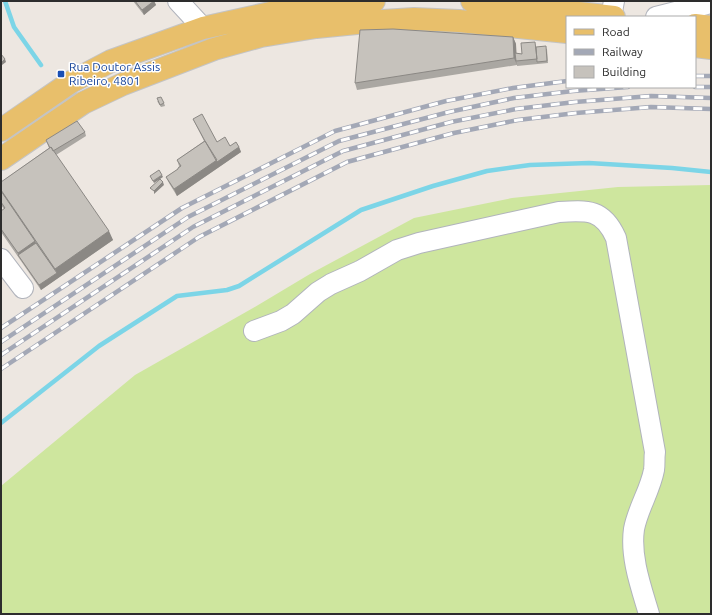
<svg xmlns="http://www.w3.org/2000/svg" width="712" height="615" font-family="Ubuntu,sans-serif">
  <rect width="100%" height="100%" fill="#ede7e1"/>
  <path fill="#cee69e" d="M 711,185 L 711,614 L 1,614 L 1,486 L 135,375 L 253,308 L 310,274 L 414,218 L 512,198 L 618,187 Z"/>
  <g fill="none" stroke-linecap="round" stroke-linejoin="round">
    <path stroke="#7cd5e7" stroke-width="4.5" d="M 5,1 L 14,27 L 41,65
      M 1,423 L 99,346 L 177,296 L 227,290 L 239,286 L 361,210 L 433,186 L 487,171 L 530,165 L 589,163 L 672,168 L 711,172"/>
    <defs>
      <path id="minor" d="M 178,1 L 203,28
        M 611,17 L 614,1
        M 656,17 L 711,3
        M 1,259 L 23,288
        M 254,331 L 281,321 L 293,314 L 318,292 L 331,284 L 360,271 L 397,250 L 419,243 L 559,212 C 588,210 603,209 616,238 L 655,452 C 654,458 655,464 654,470 C 650,491 638,508 634,529 C 630,557 641,587 649,614"/>
      <path id="major" d="M 472,1 L 614,17
        M 695,25 L 711,27
        M 695,46 L 711,48
        M 1,130 L 71,82 L 111,61 L 203,28 L 275,12 L 354,2 L 374,1
        M 1,159 L 83,103 L 123,84 L 214,49 L 261,36 L 316,27 L 367,22 L 414,19 L 459,21 L 567,32"/>
    </defs>
    <use href="#minor" stroke="#b1b4bc" stroke-width="22"/>
    <use href="#major" stroke="#c4c4c4" stroke-width="24"/>
    <use href="#minor" stroke="#fff" stroke-width="20"/>
    <use href="#major" stroke="#e8bf6b" stroke-width="22"/>
    <defs>
      <path id="rail" d="M 695,76 L 711,76
        M 695,87 L 711,87
        M 1,328 L 182,208 L 335,131 L 446,101 L 513,88 L 567,81
        M 1,342 L 188,217 L 339,141 L 449,112 L 514,98 L 573,91 L 628,87
        M 1,355 L 193,227 L 343,151 L 451,122 L 516,109 L 575,102 L 651,96 L 711,98
        M 1,369 L 199,237 L 347,162 L 454,133 L 518,120 L 576,113 L 651,107 L 711,109"/>
    </defs>
    <use href="#rail" stroke="#a3a8b6" stroke-width="4.5"/>
    <use href="#rail" stroke="#fff" stroke-width="3" stroke-dasharray="9" stroke-linecap="butt"/>
  </g>
  <path fill="#aaa7a2" d="M 133,1 L 154,1 L 156,5 L 144,15 Z
    M 513,37 L 516,44 L 516,53 L 522,54 L 537,47 L 547,49 L 548,63 L 517,66 L 517,65 L 357,90 L 355,83 Z
    M 157,101 L 164,103 L 165,106 L 161,107 Z
    M 193,119 L 217,142 L 230,146 L 239,147 L 241,152 L 177,196 L 169,183 L 166,177 L 178,169 L 179,166 L 177,160 L 204,141 Z
    M 85,132 L 86,136 L 56,155 L 113,240 L 41,290 L 1,232 L 1,211 L 4,209 L 1,205 L 1,182 L 49,148 L 46,140 Z"/>
  <path fill="#8b8884" d="M 154,1 L 156,5 L 144,15 L 142,10 Z
    M 513,37 L 516,44 L 517,61 L 516,61 L 517,65 L 514,58 Z
    M 5,59 L 6,62 L 2,65 L 1,63 Z
    M 239,147 L 241,152 L 177,196 L 174,189 L 217,160 Z
    M 162,175 L 163,177 L 154,183 L 153,181 Z
    M 163,182 L 164,185 L 154,194 L 154,191 Z
    M 109,231 L 113,240 L 41,290 L 39,285 L 57,273 L 55,269 Z
    M 35,241 L 38,248 L 19,255 L 18,253 Z"/>
  <path fill="#c6c2bc" stroke="#8b8884" d="M 135,1 L 154,1 L 142,10 Z
    M 393,29 L 513,37 L 514,58 L 355,83 L 360,30 Z
    M 535,42 L 537,59 L 516,61 L 515,53 L 522,54 L 521,43 Z
    M 546,46 L 547,61 L 537,62 L 536,47 Z
    M 1,54 L 5,59 L 1,63 Z
    M 161,97 L 164,103 L 160,105 L 157,98 Z
    M 202,114 L 217,142 L 225,137 L 230,146 L 236,142 L 239,147 L 217,162 L 205,141 L 193,119 Z
    M 77,121 L 85,132 L 53,151 L 51,147 L 50,148 L 46,140 Z
    M 205,141 L 217,160 L 174,189 L 166,177 L 178,169 L 178,168 L 181,166 L 177,160 Z
    M 51,147 L 109,231 L 55,269 L 1,190 L 1,182 Z
    M 159,170 L 162,175 L 153,181 L 150,176 Z
    M 160,179 L 163,182 L 154,191 L 150,188 Z
    M 1,191 L 35,241 L 18,253 L 1,229 L 1,211 L 5,208 L 1,202 Z
    M 36,243 L 57,273 L 39,285 L 18,255 Z"/>
  <rect fill="#1a4fb4" stroke="#fff" stroke-width="1.5" x="57" y="70" width="8" height="8" rx="2"/>
  <g text-anchor="middle" stroke-width="3" stroke-linejoin="round" paint-order="stroke">
    <g font-size="12" fill="#164399" stroke="#fff" text-anchor="start">
      <text x="69" y="71">Rua Doutor Assis<tspan x="69" dy="14">Ribeiro, 4801</tspan></text>
    </g>
  </g>
  <rect width="712" height="615" fill="none" stroke="#2d2d2d" stroke-width="4"/>
  <rect x="566" y="16" width="130" height="72" fill="#ffffff" stroke="#ababab"/>
  <rect x="574" y="29" width="20" height="6" fill="#e8bf6b" stroke="#ababab"/>
  <text x="602" y="36" font-size="12" fill="#2d2d2d">Road</text>
  <rect x="574" y="49" width="20" height="6" fill="#a3a8b6" stroke="#ababab"/>
  <text x="602" y="56" font-size="12" fill="#2d2d2d">Railway</text>
  <rect x="574" y="66" width="20" height="12" fill="#c6c2bc" stroke="#ababab"/>
  <text x="602" y="76" font-size="12" fill="#2d2d2d">Building</text>
</svg>
